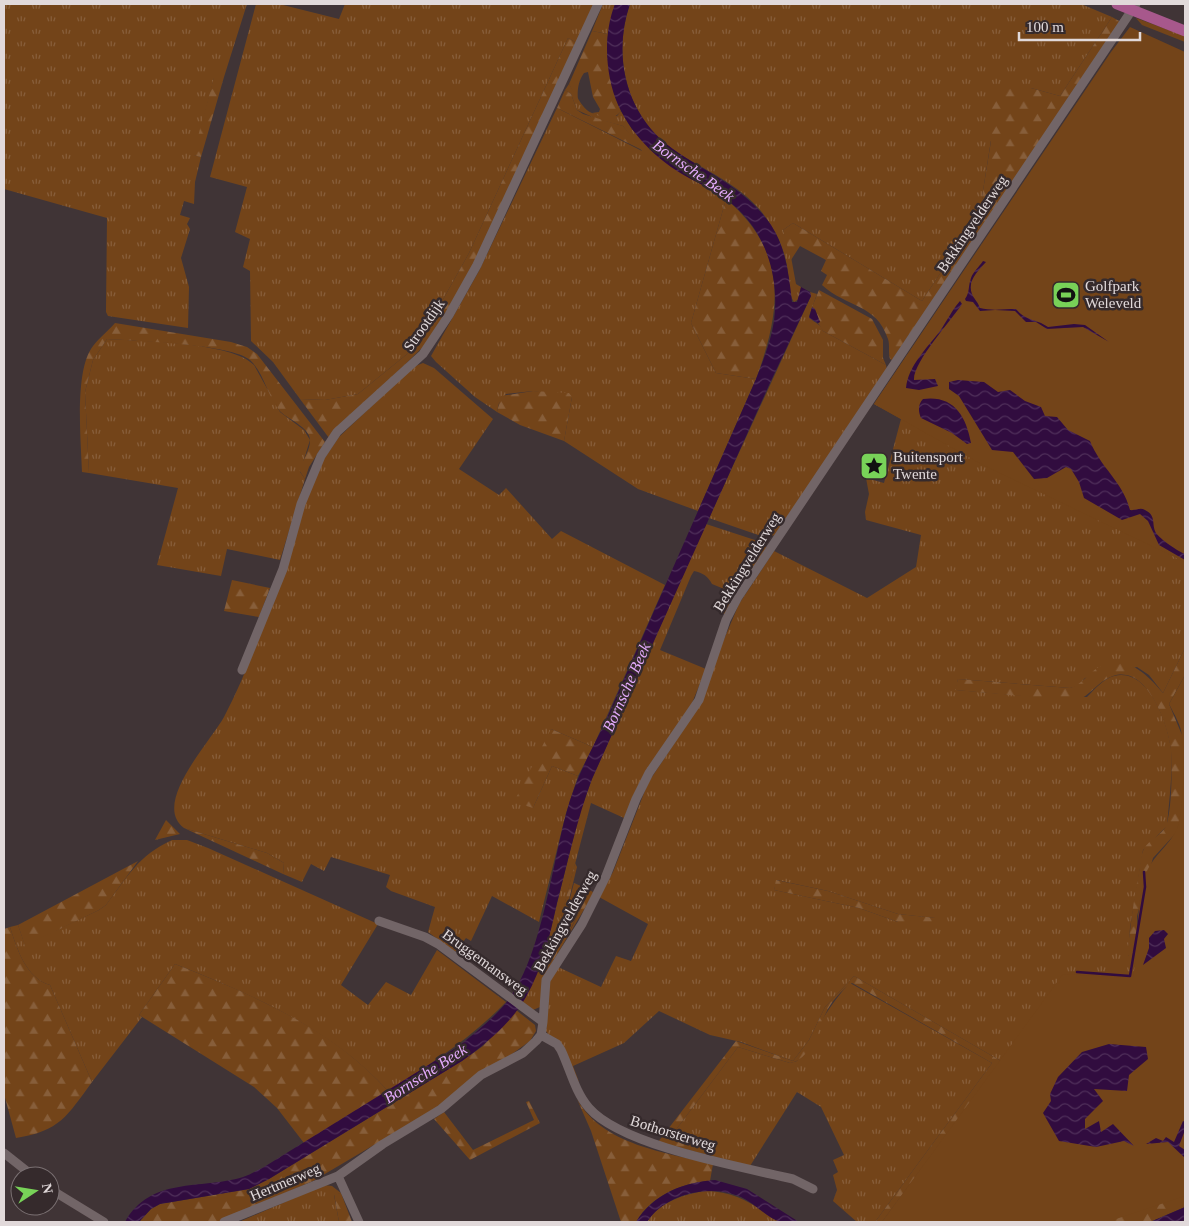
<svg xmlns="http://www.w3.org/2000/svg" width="1189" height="1226" font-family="'Times New Roman',serif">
  <defs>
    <pattern id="grass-tufts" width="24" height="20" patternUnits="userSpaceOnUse" patternTransform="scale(1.25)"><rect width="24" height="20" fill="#734419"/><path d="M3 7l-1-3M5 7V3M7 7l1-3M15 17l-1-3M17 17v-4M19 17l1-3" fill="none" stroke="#875e3a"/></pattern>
    <pattern id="forest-firs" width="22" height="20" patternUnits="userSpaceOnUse" patternTransform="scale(1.25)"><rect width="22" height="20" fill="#734419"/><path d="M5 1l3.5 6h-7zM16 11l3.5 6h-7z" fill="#875e3a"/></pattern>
    <pattern id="water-waves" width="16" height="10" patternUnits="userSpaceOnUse" patternTransform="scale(1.25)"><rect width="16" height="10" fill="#310c3f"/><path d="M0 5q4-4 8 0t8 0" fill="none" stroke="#4f2f5a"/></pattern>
  </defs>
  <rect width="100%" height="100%" fill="#403436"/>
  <path fill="url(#grass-tufts)" fill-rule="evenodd" d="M 4,4 L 247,4 L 224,77 L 214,78 L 194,155 L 201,157 L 195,182 L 194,204 L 184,201 L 180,215 L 190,218 L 187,224 L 190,229 L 181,258 L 189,287 L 188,328 L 108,316 L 106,312 L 107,218 L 4,189 Z
    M 256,4 L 279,4 L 339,19 L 345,4 L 595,4 L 577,43 L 568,38 L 469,253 L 417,346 L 358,394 L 325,400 L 300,399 L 273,362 L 251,341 L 250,271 L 243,267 L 250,239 L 235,232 L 247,187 L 210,177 Z
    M 603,4 L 615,4 L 608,34 L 592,31 Z
    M 630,4 L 1081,4 L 1112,17 L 1060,96 L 1031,88 L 991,140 L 982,197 L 985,205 L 922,301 L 793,223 L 783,230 L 789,246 L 796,284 L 801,287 L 799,299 L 794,302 C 788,294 789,276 787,266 C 783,244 774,228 761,211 C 738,183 703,170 674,150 C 626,117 612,56 630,4 Z
    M 1136,18 L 1185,36 L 1185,42 L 1142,25 Z
    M 1095,77 L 1185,560 L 1185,648 L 1163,693 L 1149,675 L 1137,667 L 1085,678 L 1078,686 L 1070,688 L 958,679 L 956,690 L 1027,696 L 1087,697 C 1094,690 1104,678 1114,676 C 1148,667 1168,723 1171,749 C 1173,773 1169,801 1167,826 L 1143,850 L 1130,928 L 1128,956 L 1176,833 L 1185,675 L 1185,1004 L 882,1222 L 1001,1061 L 854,976 L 825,1007 L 809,1040 L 793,1061 L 741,1042 L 710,1035 L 659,1011 L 624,1043 L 573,1066 L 579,1082 L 546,1031 L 548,985 L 558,967 L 601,987 L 616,956 L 631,961 L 648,924 L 599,897 L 613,872 L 648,783 L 701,703 L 722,644 L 739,604 L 774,551 L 867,598 L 916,567 L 921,535 L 866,520 L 865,512 L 869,494 L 866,478 L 884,483 L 901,419 L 874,404 ZM 777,880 L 828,891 L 898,914 L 935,918 L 898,922 L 859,908 L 774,890 Z
    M 569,84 C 586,110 583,116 617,116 L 621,111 L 632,129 L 651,150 L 726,199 L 691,323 L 716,373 L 756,379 L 698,511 L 638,489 L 564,441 L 572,397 L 533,391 L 506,394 L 499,403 L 497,412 L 475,397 L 436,362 L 431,356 L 479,271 L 557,108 L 642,151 L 623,126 L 597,119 L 577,110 L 571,94 L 565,90 Z
    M 810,292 L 817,294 L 809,316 C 812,323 820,322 823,331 L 886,365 L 887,370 L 777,534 L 767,538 L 709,518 L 811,296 Z
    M 107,339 C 140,341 232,342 254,365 L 280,412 L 304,430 L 310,440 L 300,472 L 305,479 L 280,560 L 227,549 L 221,576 L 157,565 L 178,488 L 89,473 L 85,392 L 93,360 Z
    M 423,363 L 434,368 L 493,419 L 459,469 L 499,495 L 506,488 L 552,539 L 561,531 L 665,585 L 593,747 L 551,729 L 533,808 L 552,766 L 578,776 L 566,813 L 539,922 L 492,896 L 471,941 L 466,938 L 455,952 L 428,932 L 435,907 L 391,891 L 386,887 L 390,875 L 331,857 L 324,871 L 311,864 L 302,882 L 283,874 L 284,863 L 267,853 L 184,828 C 151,804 211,741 224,717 C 266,637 285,547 320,465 L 339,437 L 413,367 Z
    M 706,524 L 758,541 L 767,548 L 727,614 L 723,614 L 734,593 L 712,584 C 708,576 703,573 694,571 L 691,576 L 660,650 L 706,669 L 692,703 L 634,794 L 624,818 L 591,803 L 547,971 L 540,1007 L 533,1010 L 522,1001 L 544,956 L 579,815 L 592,779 Z
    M 172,840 L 187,840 L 208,848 L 378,924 L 341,985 L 368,1005 L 386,982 L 411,995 L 437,950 L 506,1002 C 469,1040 432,1063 388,1091 C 332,1029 251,994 175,964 L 139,1015 L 142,1017 L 92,1082 L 50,985 C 26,978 17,949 10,927 L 18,925 L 25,945 L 99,910 L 106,905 C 127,877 139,855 172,840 Z
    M 574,883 L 590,890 L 566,938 L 561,932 Z
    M 850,983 L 992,1063 L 875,1222 L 857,1222 L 833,1201 L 837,1190 L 833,1175 L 838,1172 L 833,1160 L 844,1155 L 821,1107 L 797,1092 L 750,1166 L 708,1155 L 709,1152 L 669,1139 L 738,1047 L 790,1063 L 797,1061 C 814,1035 828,1005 850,983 Z
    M 324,1185 L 332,1186 L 341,1193 L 334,1195 L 339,1222 L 239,1222 Z
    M 706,1191 C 737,1191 756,1207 781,1222 L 647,1222 C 659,1202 684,1194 706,1191 Z"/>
  <path fill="url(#forest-firs)" d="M 1112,17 L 1121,22 L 892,360 L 890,359 C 888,353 890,345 888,339 C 876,303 847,308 822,285 L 827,275 L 821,271 L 826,260 L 800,246 L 791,260 L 783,230 L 793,223 L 922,301 L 985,205 L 982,197 L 991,141 L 984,137 L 995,86 L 1031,88 L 1060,96 Z
    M 592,31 L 608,34 C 605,58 611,89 621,111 C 614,121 602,118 592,113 L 599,112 L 600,109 L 593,97 L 588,72 L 584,73 C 578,81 577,91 578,101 L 569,84 Z
    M 568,38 L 577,43 L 468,278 L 424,346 L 329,438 L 300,399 L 325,400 L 358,394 L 417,346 L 469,253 Z
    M 214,77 L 224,77 L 201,157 L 193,155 Z
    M 565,90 L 571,94 L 577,110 L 583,114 L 623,126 L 644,151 L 557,108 Z
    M 726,199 C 788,252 782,308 756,379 L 716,373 L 691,323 Z
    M 819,290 L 872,319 L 883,340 L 883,358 L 886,365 L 823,331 L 818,323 L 820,322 L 812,307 Z
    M 115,323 L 231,342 L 247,347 L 257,354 L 325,442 L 309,467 L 305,479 L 299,470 C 302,462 310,450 310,441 C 311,427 286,419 279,410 C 267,395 264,373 250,360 C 232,344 134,341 107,339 L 93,360 L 85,392 L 89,473 L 82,472 C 81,441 74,370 93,346 C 100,337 108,331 115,323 Z
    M 533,391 L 569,393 L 572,397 L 564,441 L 520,425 L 497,412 L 501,396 Z
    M 232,580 L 270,588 L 259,617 L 224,611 Z
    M 1185,648 L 1185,675 L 1169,704 L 1182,735 L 1181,820 L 1176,833 L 1153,858 L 1137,916 L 1138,950 L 1127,956 C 1130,930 1133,903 1138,877 C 1140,869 1140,859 1143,851 C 1147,840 1165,834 1167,823 C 1172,804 1172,771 1171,751 C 1169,726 1147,664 1113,676 C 1098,681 1090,696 1076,701 L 955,690 L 958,679 L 1070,688 C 1082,685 1088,673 1099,667 C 1126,653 1147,674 1163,693 Z
    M 551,729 L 593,747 L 578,776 L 552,766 L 533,808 L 514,802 Z
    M 166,820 L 180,834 L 155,840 Z
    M 184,828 L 267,853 L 284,863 L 283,874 Z
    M 138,861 L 106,905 L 99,910 L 25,946 L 18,925 Z
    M 575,863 L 577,867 L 561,932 L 562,936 L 567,937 L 590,890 L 594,893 L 547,971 Z
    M 776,880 L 828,891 L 898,914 L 936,918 L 935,926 L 898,922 L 859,908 L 774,890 Z
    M 10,927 C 17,949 26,978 50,985 L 92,1082 C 67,1116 60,1131 16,1138 L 4,1094 L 4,929 Z
    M 175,964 C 251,994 332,1028 388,1091 L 304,1143 L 277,1108 L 254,1087 L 139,1015 Z
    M 854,976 L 1001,1061 L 882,1222 L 875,1222 L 992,1063 L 852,983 C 842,989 831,1002 826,1013 C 818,1028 810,1061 790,1063 L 738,1047 L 669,1139 L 709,1151 L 708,1155 L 658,1142 L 736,1041 L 793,1061 L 809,1040 L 825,1007 Z
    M 516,1010 L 535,1025 L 536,1031 L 530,1041 L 433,1110 L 313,1181 L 217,1222 L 139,1222 L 151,1209 L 160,1204 L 249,1189 L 269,1179 L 462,1061 L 483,1046 Z
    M 577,1099 C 602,1145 667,1153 713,1164 L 710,1181 C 681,1183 651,1196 636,1222 L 621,1222 L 591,1131 Z
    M 529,1101 L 540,1123 L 470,1160 L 434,1119 L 444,1112 L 473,1150 L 534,1120 L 526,1102 Z
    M 1185,1182 L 1185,1207 L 1150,1222 L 1074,1222 Z
    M 341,1193 L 352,1222 L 339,1222 L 334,1194 Z"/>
  <path fill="#734419" d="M 1130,27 L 1185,52 L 1185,562 L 983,465 L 874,404 L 1111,52 Z
    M 1185,675 L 1185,1196 L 1107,1222 L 882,1222 L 1063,974 L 1133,978 C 1139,944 1135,910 1145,876 C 1151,858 1165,849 1175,833 C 1184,821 1185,753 1182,736 C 1181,725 1174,714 1169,704 Z"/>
  <path fill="url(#water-waves)" d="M 615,4 L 630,4 C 612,56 626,116 673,149 C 708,174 746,188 771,225 C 786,248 789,275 792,302 L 797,302 L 801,287 L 810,292 L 811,296 L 770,383 L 592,779 C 577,819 568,861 557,903 C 550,935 543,967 526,997 C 511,1023 487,1043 462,1061 L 269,1179 L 249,1189 L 160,1204 L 151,1209 L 139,1222 L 125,1222 C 151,1176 200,1190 243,1177 C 250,1175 257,1170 264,1167 L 459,1046 C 478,1030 500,1014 513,993 C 542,948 552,867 566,814 C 574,783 588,756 603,727 L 756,379 C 763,361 771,341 774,321 C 780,274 764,225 724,198 C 707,186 688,179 671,167 C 641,145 617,116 610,79 C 605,54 606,27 615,4 Z
    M 983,261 L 986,262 C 978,271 967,281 972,294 C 974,299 978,302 980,308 C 991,311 1005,309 1016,309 C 1027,322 1035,318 1048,327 L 1074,324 L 1085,325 L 1109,342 L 1083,327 L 1047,329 L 1036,322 L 1026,322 L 1015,311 L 995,310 L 980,311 L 973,302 L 966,301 L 965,299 C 970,292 968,286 971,278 C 973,272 979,267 983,261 Z
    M 960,301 L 962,304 C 951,321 913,362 914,380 L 935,379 L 938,386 L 919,390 L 906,388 C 908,366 927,348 940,331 C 947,321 952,310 960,301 Z
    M 812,307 L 815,309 L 820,322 L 818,323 L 809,318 Z
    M 958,380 L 984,382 L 998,392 L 1010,390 L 1025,401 L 1041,407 L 1045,416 L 1057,417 L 1068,430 L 1090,441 C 1100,467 1123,482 1130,510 C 1135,511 1140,507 1145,510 C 1157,516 1151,524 1156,533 C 1160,539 1179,552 1185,554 L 1185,560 L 1159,545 L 1148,521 L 1140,514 L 1122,520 L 1084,498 L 1079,482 L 1071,469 L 1066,467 L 1047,478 L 1034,479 L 1013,452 L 992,450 L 959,396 L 949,389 L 949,382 Z
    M 923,399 C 953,395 966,415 971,443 L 967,444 L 952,433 L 921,418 C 918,411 918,404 923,399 Z
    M 1164,930 L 1168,934 L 1164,939 L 1166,948 L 1143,965 L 1149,948 L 1149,938 L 1155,931 Z
    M 1109,1044 L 1146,1047 L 1148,1059 L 1129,1075 L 1127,1091 L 1094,1089 L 1103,1101 L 1085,1119 L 1085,1129 L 1099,1121 L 1101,1132 L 1113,1124 L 1134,1146 L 1124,1141 L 1096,1147 L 1059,1141 L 1043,1113 L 1051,1101 L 1050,1094 L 1058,1077 L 1082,1052 Z
    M 1183,1121 L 1185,1122 L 1185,1130 L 1179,1146 L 1185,1150 L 1185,1158 L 1168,1142 L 1146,1144 L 1156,1138 L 1163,1141 L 1166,1137 L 1174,1142 Z
    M 715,1180 L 747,1189 L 799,1222 C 793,1222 785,1224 780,1222 C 766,1217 754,1203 741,1197 C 710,1183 665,1194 647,1222 L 636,1222 C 653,1194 684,1182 715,1180 Z
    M 1185,1207 L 1185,1220 L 1177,1222 L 1150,1222 Z"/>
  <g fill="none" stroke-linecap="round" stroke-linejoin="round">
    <path stroke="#310c3f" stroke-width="2.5" d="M 1077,972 L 1130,976 L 1145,887 L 1144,872"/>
    <path stroke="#726567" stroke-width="9" d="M 242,670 L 283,569 L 301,504 L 321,456 L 337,432 L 423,354 L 449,315 L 477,265 L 598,4
      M 379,921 L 425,937 L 438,944 L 543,1022
      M 541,1035 L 557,1044 L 561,1050 C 570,1069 575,1092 589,1108 C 622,1146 742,1167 793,1179 L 813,1189
      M 4,1153 L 33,1176
      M 338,1176 L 359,1222
      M 50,1189 L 104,1222
      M 224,1222 L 338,1176 L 383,1144 L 441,1109 L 481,1075 L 523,1053 L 536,1041 L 541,1035 L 543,1022 L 546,980 L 582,924 L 606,876 L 636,799 L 649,773 L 699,700 L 726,620 L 738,597 L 1136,4"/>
    <path stroke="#a7588c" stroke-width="11" d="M 1117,4 L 1185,31"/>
  </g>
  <defs>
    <symbol id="stadium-square" viewBox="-11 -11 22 22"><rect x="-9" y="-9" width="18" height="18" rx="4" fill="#78d258" stroke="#352a2c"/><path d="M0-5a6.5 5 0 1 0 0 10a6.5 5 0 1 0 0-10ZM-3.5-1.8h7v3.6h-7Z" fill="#111"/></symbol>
    <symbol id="sight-square" viewBox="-11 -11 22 22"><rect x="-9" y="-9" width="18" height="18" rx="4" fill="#78d258" stroke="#352a2c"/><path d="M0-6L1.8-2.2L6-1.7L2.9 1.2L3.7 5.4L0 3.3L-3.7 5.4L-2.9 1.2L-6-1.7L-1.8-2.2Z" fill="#111"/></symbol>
  </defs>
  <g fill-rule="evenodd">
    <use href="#stadium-square" x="1050" y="279" width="32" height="32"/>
    <use href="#sight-square" x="858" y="450" width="32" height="32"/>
  </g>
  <g text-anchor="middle" stroke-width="5" stroke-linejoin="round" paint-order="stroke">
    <g font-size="15" fill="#e1d9da" stroke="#352a2c">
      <text transform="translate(972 224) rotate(-56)" y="5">Bekkingvelderweg</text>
      <text transform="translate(424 325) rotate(-55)" y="5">Strootdijk</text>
      <text transform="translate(747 562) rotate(-58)" y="5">Bekkingvelderweg</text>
      <text transform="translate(565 921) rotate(-61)" y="5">Bekkingvelderweg</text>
      <text transform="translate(485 962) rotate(36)" y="5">Bruggemansweg</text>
      <text transform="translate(673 1133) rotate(17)" y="5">Bothorsterweg</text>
      <text transform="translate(285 1182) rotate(-23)" y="5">Hertmerweg</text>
    </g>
    <g font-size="15" fill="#e1d9da" stroke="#352a2c" text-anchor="start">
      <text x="1085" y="291">Golfpark<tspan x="1085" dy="17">Weleveld</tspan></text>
      <text x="893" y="462">Buitensport<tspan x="893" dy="17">Twente</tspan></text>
    </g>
    <g font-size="16" font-style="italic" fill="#e4abfc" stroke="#352a2c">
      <text transform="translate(694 170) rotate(35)" y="6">Bornsche Beek</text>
      <text transform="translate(626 687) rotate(-66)" y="6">Bornsche Beek</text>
      <text transform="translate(425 1073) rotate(-33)" y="6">Bornsche Beek</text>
    </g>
  </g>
  <rect width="1189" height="1226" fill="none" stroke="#e1d9da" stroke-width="10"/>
  <g transform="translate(35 1191) rotate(78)"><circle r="24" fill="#352a2c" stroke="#7a7072"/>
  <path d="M0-4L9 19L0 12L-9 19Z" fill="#78d258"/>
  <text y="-8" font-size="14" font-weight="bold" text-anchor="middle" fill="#e1d9da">N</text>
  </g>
  <path d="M1019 32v8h121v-8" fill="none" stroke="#e1d9da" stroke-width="2.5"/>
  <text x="1026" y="32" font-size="15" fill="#e1d9da" stroke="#352a2c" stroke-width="4" paint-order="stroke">100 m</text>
</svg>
